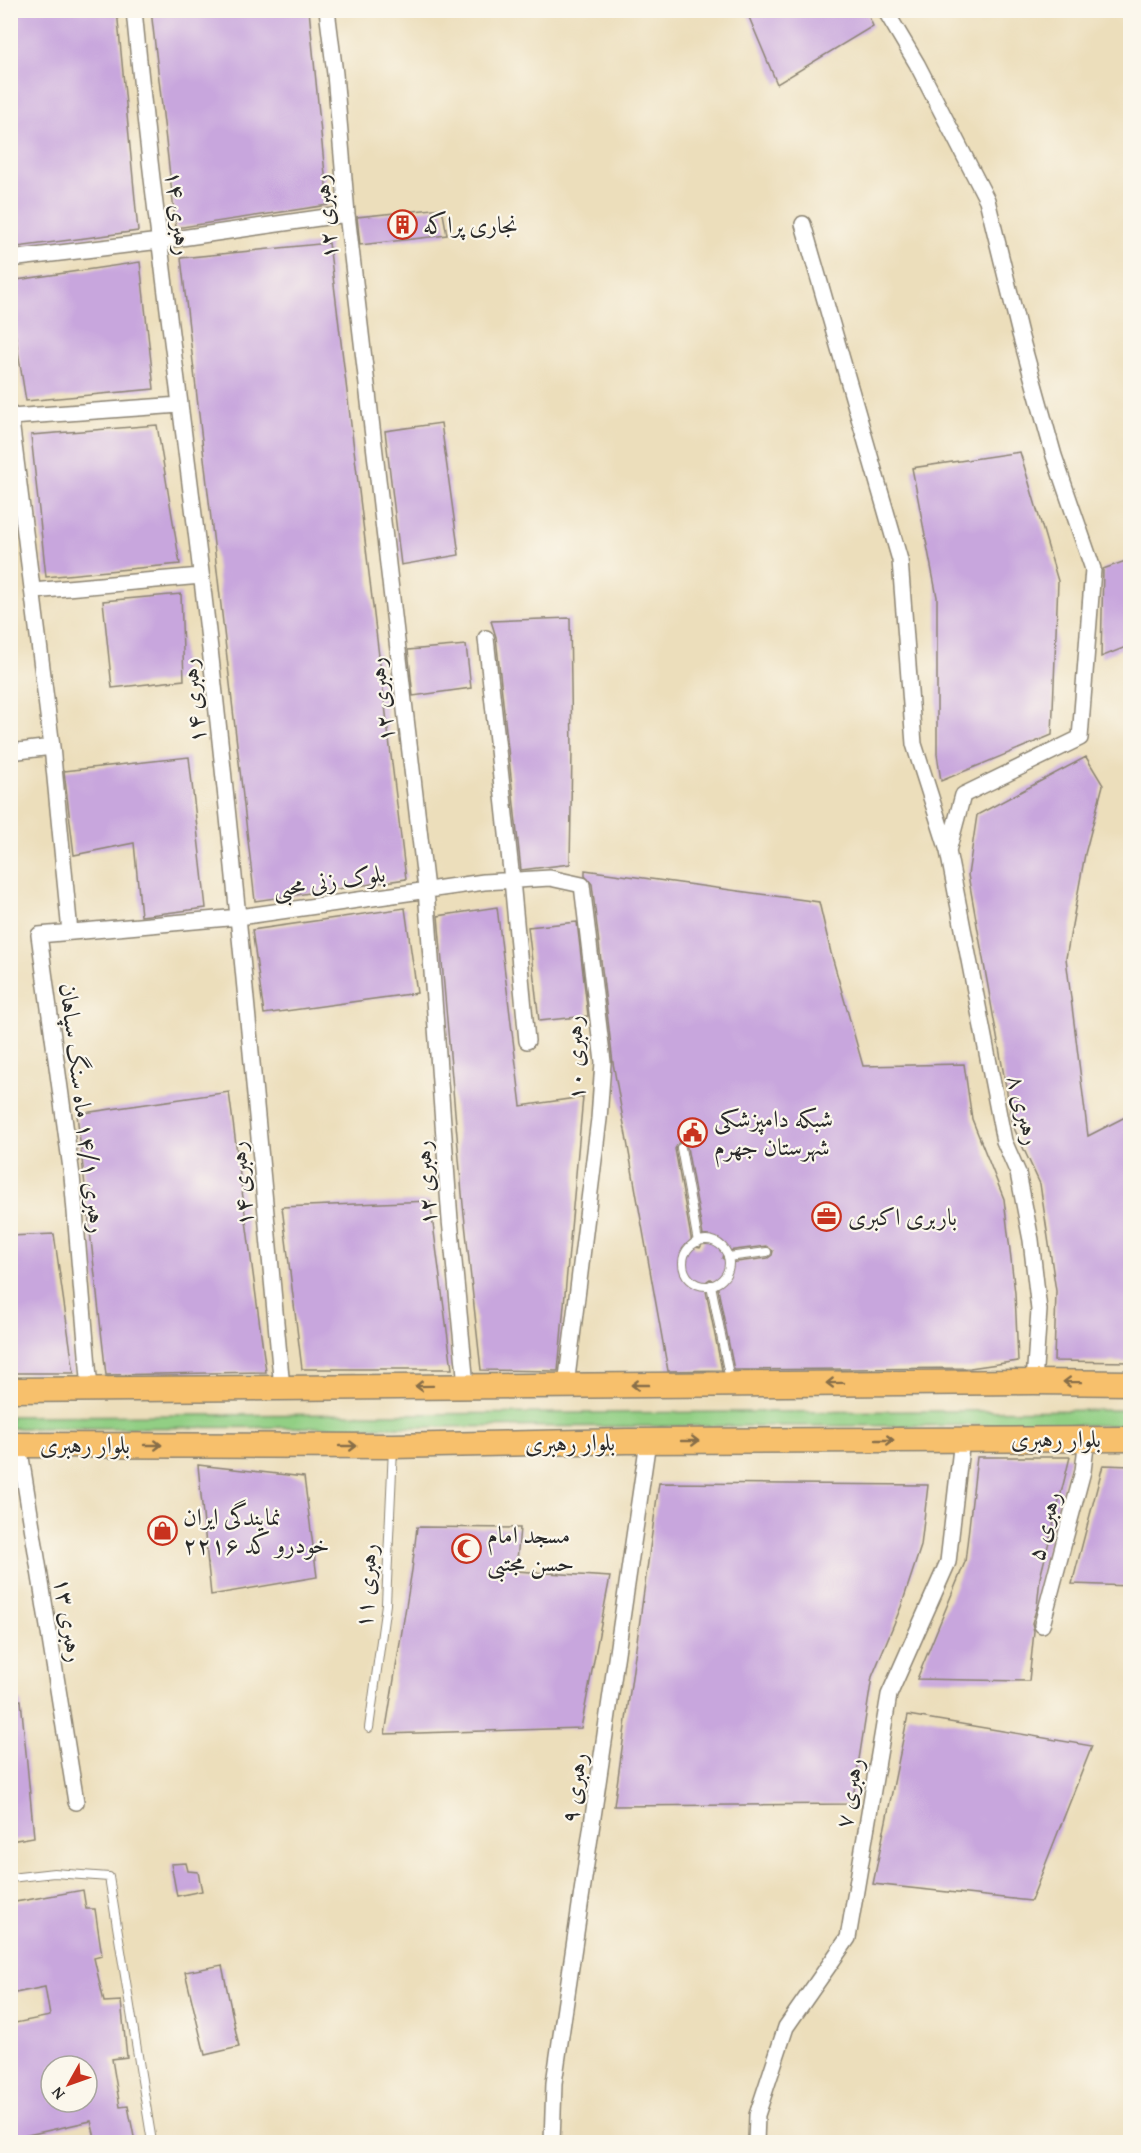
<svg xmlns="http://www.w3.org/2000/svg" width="1141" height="2153" font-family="'Gentium Book Plus',Amiri,serif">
  <rect width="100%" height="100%" fill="#fbf7ec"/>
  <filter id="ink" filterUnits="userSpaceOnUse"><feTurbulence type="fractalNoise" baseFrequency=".0167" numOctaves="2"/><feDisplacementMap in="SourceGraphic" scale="12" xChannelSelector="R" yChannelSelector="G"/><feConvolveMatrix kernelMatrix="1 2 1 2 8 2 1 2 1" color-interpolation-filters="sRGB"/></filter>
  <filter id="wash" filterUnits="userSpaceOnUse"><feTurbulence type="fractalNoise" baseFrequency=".008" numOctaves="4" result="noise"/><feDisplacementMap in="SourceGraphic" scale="24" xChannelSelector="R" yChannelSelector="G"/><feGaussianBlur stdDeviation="1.35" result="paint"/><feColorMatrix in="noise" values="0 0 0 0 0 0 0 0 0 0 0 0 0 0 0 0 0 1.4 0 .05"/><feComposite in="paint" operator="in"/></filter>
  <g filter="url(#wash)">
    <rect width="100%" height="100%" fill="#ecdebb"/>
    <path fill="#92cf84" stroke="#5e7d58" stroke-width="1.5" d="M 1130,1410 L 1130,1425 L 10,1428 L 11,1416 Z"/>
    <g id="blocks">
      <path fill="#c8a6dd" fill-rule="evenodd" d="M 17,10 L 117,10 L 138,231 L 10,248 L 10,11 Z
        M 151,10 L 309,10 L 328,205 L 176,228 Z
        M 746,10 L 866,10 L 873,26 L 777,84 Z
        M 442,208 L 447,235 L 360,245 L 357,217 Z
        M 329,243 L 406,879 L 255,901 L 181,258 Z
        M 140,262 L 154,389 L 26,401 L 10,302 L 10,281 Z
        M 441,423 L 459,555 L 401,565 L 385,431 Z
        M 157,425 L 180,564 L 46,577 L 31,435 Z
        M 1020,452 L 1058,581 L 1052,735 L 941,781 L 937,754 L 937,597 L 912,468 Z
        M 1131,559 L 1131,645 L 1101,657 L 1103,569 Z
        M 181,594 L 184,680 L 112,688 L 103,601 Z
        M 570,618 L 572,752 L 570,864 L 521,870 L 496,637 L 491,621 Z
        M 466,645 L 471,688 L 413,696 L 408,650 Z
        M 189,757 L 206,908 L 141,916 L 134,843 L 74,855 L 64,771 Z
        M 1086,757 L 1103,785 L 1085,854 L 1066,958 L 1088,1136 L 1131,1114 L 1131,1362 L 1054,1361 L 1056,1291 L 1040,1184 L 1013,1126 L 968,875 L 977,815 Z
        M 585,870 L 819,902 L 831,953 L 863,1066 L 964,1064 L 972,1119 L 1004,1199 L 1015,1293 L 1018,1361 L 970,1368 L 734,1370 L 717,1284 L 710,1279 L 707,1281 L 705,1286 L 722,1370 L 668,1371 L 613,1063 L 592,884 L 585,876 ZM 679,1142 L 684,1143 L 687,1147 L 704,1241 L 700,1248 L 695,1247 L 692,1243 L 675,1149 ZM 766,1246 L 773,1251 L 772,1255 L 768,1258 L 729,1263 L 722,1258 L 723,1254 L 727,1251 Z
        M 497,907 L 521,1106 L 583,1097 L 558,1371 L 481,1370 L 463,1205 L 438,916 Z
        M 405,908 L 417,993 L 264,1014 L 252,930 Z
        M 577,922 L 588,1016 L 539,1021 L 528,927 Z
        M 229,1092 L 266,1372 L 106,1375 L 77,1114 Z
        M 430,1201 L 452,1369 L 302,1369 L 282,1207 Z
        M 54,1234 L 74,1373 L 10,1373 L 10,1236 Z
        M 977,1457 L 1070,1457 L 1040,1578 L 1037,1607 L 1032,1623 L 1034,1631 L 1029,1681 L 917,1679 L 965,1562 Z
        M 198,1465 L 304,1477 L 317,1577 L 211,1595 Z
        M 1103,1465 L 1131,1466 L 1131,1586 L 1072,1584 Z
        M 659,1483 L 928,1485 L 921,1546 L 901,1607 L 872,1677 L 852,1804 L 614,1806 Z
        M 417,1527 L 520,1528 L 516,1571 L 610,1577 L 581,1728 L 385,1734 L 412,1570 Z
        M 21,1700 L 34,1837 L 10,1841 L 10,1701 Z
        M 908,1715 L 1092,1746 L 1031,1901 L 873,1884 Z
        M 186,1863 L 188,1871 L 198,1872 L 202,1891 L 177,1896 L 171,1864 Z
        M 83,1890 L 86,1909 L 95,1909 L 102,1956 L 94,1958 L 104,2002 L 121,2001 L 127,2057 L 112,2059 L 120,2107 L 128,2106 L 135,2142 L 96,2142 L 91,2121 L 10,2139 L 10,2024 L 50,2016 L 45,1987 L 10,1994 L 10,1903 ZM 51,2066 L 87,2066 L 87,2102 L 51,2102 Z
        M 222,1965 L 239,2047 L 205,2055 L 185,1972 Z"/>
    </g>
  </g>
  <g filter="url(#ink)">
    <use href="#blocks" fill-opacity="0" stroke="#8c8473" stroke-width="1.5"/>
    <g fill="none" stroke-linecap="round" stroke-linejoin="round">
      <defs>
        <path id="lane" d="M 681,1148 L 698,1242
          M683 1263a23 23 0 1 1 46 0a23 23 0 1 1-46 0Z
          M 728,1257 L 767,1252
          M 711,1285 L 730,1380
          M 369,1728 L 386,1604 L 393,1448
          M 10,1878 L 54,1873 L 109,1877 L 152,2142"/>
        <path id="street" d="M 134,10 C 154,221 185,430 209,640 C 237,889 259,1138 282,1388
          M 327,10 L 335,74 L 347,214 L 426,889 L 450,1220 L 466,1385
          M 885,10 L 917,64 L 987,200 L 1020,334 L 1054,456 L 1093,569 L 1080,738 L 963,795 L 948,851
          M 803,224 L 900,560 L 914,744 L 948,851 L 1004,1141 L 1018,1173 L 1031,1240 L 1039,1310 L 1034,1382
          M 10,259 L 160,241 L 347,214
          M 10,413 L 52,747 L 70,932
          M 11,417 L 180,405
          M 33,591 L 201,576
          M 486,638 L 512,880 L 527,1041
          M 10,752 L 52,747
          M 90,1390 L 72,1176 L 39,935 L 239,917 L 484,882 L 550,878 L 582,885 L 603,1062 L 599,1119 L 566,1386
          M 19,1445 L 76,1802
          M 1042,1625 L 1083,1471 L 1087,1438
          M 552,2142 L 554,2083 L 648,1441
          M 756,2142 L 757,2115 L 786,2027 L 848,1938 L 889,1695 L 948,1562 L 962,1439"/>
        <path id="primary" d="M 10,1390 L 1034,1382 L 1130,1383
          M 10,1445 L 393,1446 L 627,1441 L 1130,1439"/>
      </defs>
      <use href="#lane" stroke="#8c8473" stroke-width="10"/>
      <use href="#street" stroke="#8c8473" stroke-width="18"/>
      <use href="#primary" stroke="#8c8473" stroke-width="27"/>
      <use href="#lane" stroke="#fff" stroke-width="8"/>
      <use href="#street" stroke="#fff" stroke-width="15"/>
      <use href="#primary" stroke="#f7c06c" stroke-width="24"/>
    </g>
    <defs><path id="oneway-shaft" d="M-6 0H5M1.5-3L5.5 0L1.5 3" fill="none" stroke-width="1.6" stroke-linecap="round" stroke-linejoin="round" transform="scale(1.5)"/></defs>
    <g stroke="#876e48">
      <use href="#oneway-shaft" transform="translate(1072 1382) rotate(-179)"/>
      <use href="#oneway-shaft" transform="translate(835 1383) rotate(179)"/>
      <use href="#oneway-shaft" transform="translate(640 1385) rotate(180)"/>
      <use href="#oneway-shaft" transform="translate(424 1386) rotate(179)"/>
      <use href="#oneway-shaft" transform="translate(885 1440)"/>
      <use href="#oneway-shaft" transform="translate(690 1441)"/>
      <use href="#oneway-shaft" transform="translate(153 1445)"/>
      <use href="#oneway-shaft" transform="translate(348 1446)"/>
    </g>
  </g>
  <defs>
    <symbol id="building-ring" viewBox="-11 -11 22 22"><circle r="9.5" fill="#fbf7ec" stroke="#c8321e" stroke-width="1.5"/><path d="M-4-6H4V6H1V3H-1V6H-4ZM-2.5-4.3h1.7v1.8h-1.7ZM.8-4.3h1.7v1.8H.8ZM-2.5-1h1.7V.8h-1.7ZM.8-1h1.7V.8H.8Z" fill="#c8321e"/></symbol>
    <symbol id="civic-ring" viewBox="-11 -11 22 22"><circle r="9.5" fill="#fbf7ec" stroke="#c8321e" stroke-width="1.5"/><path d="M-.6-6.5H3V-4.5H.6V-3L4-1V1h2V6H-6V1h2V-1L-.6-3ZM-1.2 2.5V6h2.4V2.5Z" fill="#c8321e"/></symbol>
    <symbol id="office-ring" viewBox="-11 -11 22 22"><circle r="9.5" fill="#fbf7ec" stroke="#c8321e" stroke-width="1.5"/><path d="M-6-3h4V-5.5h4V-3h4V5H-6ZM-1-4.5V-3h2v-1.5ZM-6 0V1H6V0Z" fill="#c8321e"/></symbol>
    <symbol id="shop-ring" viewBox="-11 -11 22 22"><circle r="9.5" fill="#fbf7ec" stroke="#c8321e" stroke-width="1.5"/><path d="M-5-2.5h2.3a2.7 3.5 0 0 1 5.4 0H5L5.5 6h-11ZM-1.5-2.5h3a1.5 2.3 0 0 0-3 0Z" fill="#c8321e"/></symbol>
    <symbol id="mosque-ring" viewBox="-11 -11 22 22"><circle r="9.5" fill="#fbf7ec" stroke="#c8321e" stroke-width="1.5"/><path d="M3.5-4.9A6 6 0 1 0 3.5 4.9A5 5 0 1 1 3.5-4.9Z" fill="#c8321e"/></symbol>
  </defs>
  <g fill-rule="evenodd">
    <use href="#building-ring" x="386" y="208" width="33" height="33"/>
    <use href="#civic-ring" x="676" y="1116" width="33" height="33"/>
    <use href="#office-ring" x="810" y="1200" width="33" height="33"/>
    <use href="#shop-ring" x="146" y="1514" width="33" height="33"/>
    <use href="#mosque-ring" x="450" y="1532" width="33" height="33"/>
  </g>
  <g text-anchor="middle" stroke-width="4.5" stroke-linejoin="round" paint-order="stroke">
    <g font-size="24" fill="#2b2b2b" stroke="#fbf7ec">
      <text transform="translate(179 213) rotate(83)" y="8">رهبری ۱۴</text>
      <text transform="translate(325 217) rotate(-96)" y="8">رهبری ۱۲</text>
      <text transform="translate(381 700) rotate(-97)" y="8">رهبری ۱۲</text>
      <text transform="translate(193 701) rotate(-96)" y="8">رهبری ۱۴</text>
      <text transform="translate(329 881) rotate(-8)" y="8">بلوک زنی محبی</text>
      <text transform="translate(575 1058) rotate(-92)" y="8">رهبری ۱۰</text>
      <text transform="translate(83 1108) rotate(83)" y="8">رهبری ۱۴/۱ ماه سنگ سپاهان</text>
      <text transform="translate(1024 1110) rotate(76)" y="8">رهبری ۸</text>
      <text transform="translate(425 1183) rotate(-94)" y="8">رهبری ۱۲</text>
      <text transform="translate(241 1184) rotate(-95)" y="8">رهبری ۱۴</text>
      <text x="1056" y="1447">بلوار رهبری</text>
      <text transform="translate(570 1443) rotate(-1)" y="8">بلوار رهبری</text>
      <text x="85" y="1453">بلوار رهبری</text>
      <text transform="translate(1044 1526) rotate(-75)" y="8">رهبری ۵</text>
      <text transform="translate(366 1586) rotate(-86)" y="8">رهبری ۱۱</text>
      <text transform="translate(69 1620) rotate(81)" y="8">رهبری ۱۳</text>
      <text transform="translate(574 1788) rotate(-82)" y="8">رهبری ۹</text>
      <text transform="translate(849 1793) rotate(-80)" y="8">رهبری ۷</text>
    </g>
    <g font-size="24" fill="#2b2b2b" stroke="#fbf7ec" text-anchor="start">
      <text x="423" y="233">نجاری پراکه</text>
      <text x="714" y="1127">شبکه دامپزشکی<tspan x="714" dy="28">شهرستان جهرم</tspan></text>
      <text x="848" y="1225">باربری اکبری</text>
      <text x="183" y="1525">نمایندگی ایران<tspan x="183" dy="28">خودرو کد ۲۲۱۶</tspan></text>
      <text x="487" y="1543">مسجد امام<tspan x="487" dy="28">حسن مجتبی</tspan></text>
    </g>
  </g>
  <rect width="1141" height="2153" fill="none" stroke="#fbf7ec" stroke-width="36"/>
  <g transform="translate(69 2084) rotate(230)"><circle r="28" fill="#fbf7ec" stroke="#a8a59f" stroke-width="1.5"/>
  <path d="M0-4.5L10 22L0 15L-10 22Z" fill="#c8321e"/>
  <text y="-9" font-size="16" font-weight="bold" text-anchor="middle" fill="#2b2b2b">N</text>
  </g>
</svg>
